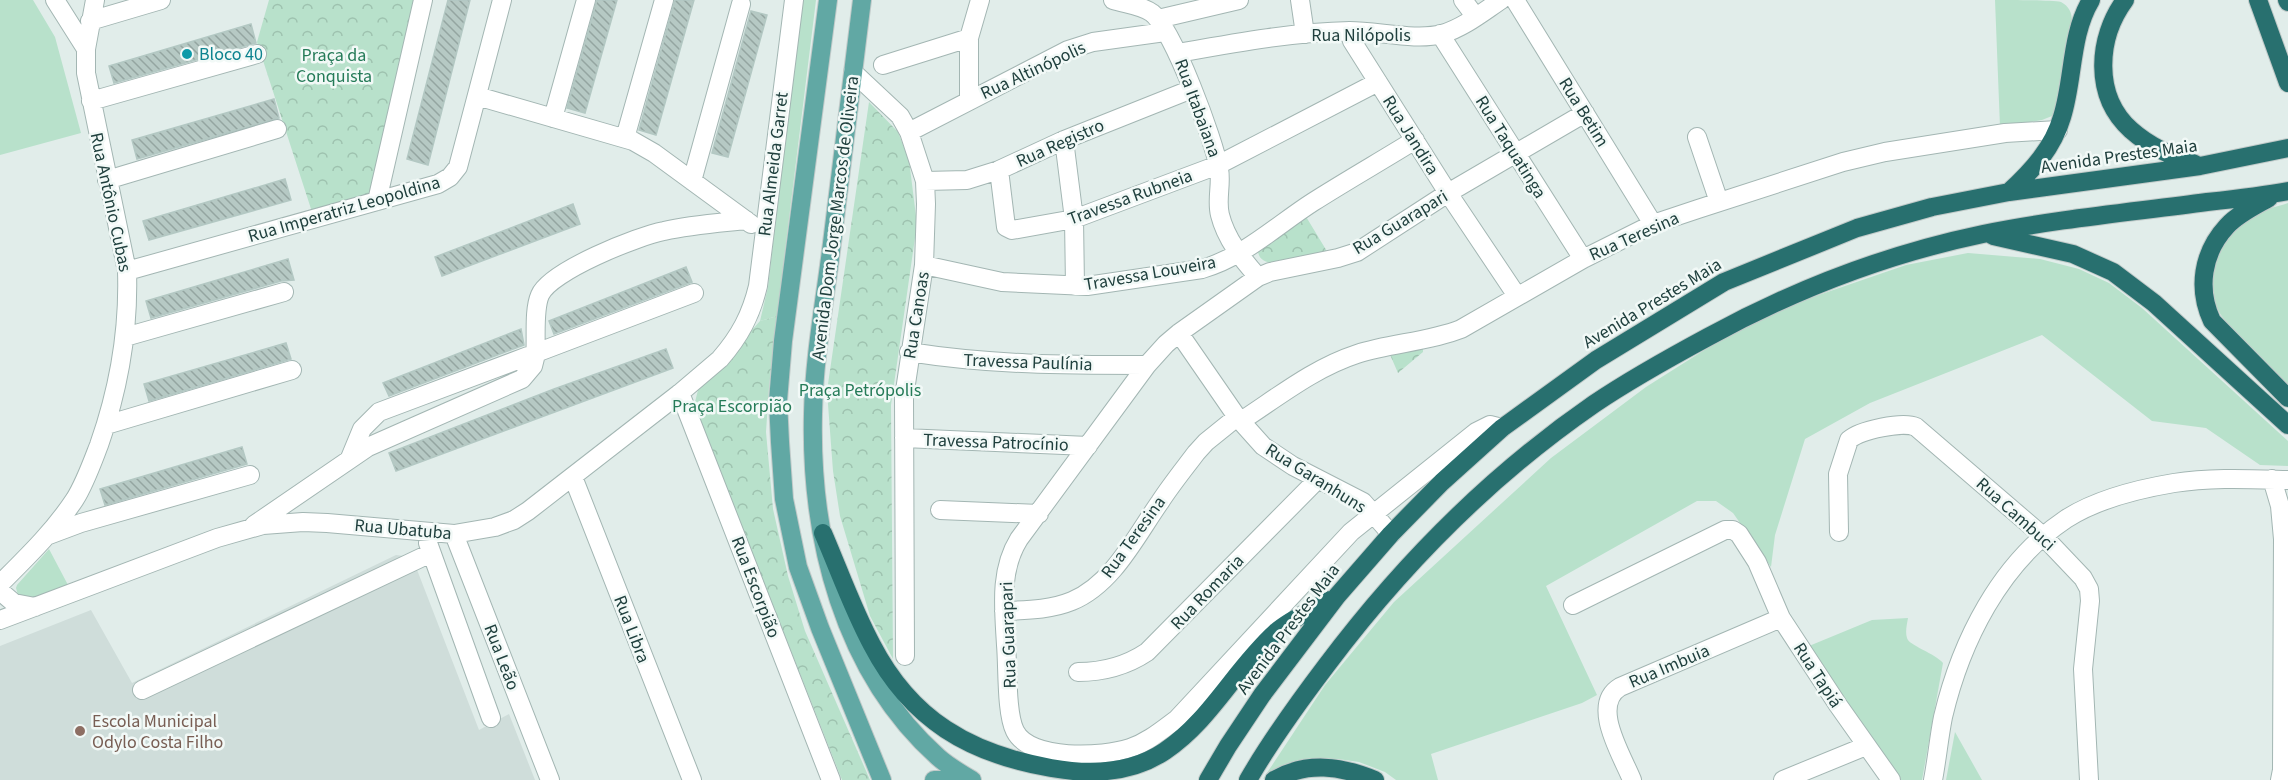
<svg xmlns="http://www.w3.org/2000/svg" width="2288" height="780" font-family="'Source Sans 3',sans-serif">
  <defs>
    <pattern id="park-crowns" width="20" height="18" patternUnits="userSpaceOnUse" patternTransform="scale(1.5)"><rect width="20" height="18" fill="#b8e1cb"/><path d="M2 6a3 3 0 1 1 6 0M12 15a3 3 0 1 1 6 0" fill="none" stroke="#9ec2af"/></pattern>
    <pattern id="building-back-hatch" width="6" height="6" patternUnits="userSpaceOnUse" patternTransform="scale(1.5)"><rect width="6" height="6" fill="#b6c9c4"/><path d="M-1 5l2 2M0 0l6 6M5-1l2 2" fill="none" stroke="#94a5a1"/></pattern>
  </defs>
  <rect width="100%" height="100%" fill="#e1edea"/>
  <path fill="#cfddda" d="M 396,555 L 412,557 L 414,562 L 479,730 L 509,714 L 535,780 L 0,780 L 0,646 L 91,610 L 132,683 Z"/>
  <path fill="#b8e1cb" d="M 0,0 L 33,0 L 55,37 L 81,133 L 0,155 Z
    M 801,0 L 816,0 L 777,316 L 760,321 L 768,287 Z
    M 1995,0 C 2009,0 2051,0 2061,2 C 2069,6 2072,13 2072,21 L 2058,107 L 2052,116 L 2042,120 L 2000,127 Z
    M 2288,203 L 2288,385 C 2270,366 2225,328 2216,306 C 2202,273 2222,231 2252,214 C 2263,209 2277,207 2288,203 Z
    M 1968,253 L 2040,259 L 2079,269 L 2109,283 L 2142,308 L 2288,441 L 2288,466 L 2260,465 L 2206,428 L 2152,421 L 2042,335 L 1870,403 L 1805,439 L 1775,535 L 1771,567 L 1733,513 L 1716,501 L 1697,501 L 1546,586 L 1597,695 L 1582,703 L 1431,754 L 1438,780 L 1396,780 L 1385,772 L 1359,762 L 1338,759 L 1320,759 L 1291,766 L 1263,779 L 1325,685 L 1394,602 L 1551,458 L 1646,387 L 1758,316 L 1906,265 Z
    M 49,549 L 68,585 L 32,599 L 18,595 L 16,588 L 17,585 Z
    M 1908,618 C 1907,624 1905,632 1907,638 C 1908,645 1936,654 1943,663 L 1922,780 L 1900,780 L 1809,646 L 1872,620 Z
    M 1955,732 L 1982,780 L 1946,780 Z"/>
  <path fill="url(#park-crowns)" d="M 269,0 L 416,0 L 373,191 L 365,196 L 312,212 L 257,42 Z
    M 869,102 L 898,132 L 909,160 L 917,224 L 891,405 L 893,659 L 870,616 L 840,516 L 833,471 L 827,391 Z
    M 1305,215 L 1328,253 C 1312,257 1256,277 1258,248 Z
    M 777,316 L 769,387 L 766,432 L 773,509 L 788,576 L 805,631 L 870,780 L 842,780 L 694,406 L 698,390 L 760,321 Z
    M 1423,345 L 1423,352 L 1398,373 L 1388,350 Z"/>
  <path fill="url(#building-back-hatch)" stroke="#b3c8c3" stroke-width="1.5" d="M 448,0 L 470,0 L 428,165 L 407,159 Z
    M 597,0 L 617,0 L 585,113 L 567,108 Z
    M 675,0 L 694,0 L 656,135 L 639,130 Z
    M 751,11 L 767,15 L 728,157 L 712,153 Z
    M 251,24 L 256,43 L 114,83 L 109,66 Z
    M 274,99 L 279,118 L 137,159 L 132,140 Z
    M 285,179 L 291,200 L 149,240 L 143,221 Z
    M 573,204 L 580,224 L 442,276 L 435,257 Z
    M 288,259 L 294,280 L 281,281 L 151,318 L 146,301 Z
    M 686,267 L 692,282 L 554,334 L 549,321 Z
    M 521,329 L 524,345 L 389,396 L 383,383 Z
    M 286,343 L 291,359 L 149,401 L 144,384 Z
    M 666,349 L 673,368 L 396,471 L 389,453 L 554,389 Z
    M 242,447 L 247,464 L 105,505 L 100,489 Z"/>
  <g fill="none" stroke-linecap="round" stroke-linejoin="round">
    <defs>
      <path id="minor" d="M 55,0 L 86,49
        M 1113,0 C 1125,4 1141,5 1152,13 C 1173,29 1214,140 1219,169 C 1222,184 1216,200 1220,215 C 1226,239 1242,259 1258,277
        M 1300,0 L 1305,34
        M 1463,0 L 1475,16
        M 1515,0 L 1653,224
        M 1158,19 L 1239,0
        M 90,21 L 161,0
        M 1349,31 L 1352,41 L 1448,193 L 1517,296
        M 1440,34 L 1583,259
        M 1178,53 C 1234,43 1293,32 1350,31 C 1378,31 1416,41 1442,34 C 1463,28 1483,12 1501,0
        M 883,65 L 969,38
        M 853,72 L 900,116 L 909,132 L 925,181 L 926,204 L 924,265 L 904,397 L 905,656
        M 477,96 L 633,141 L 654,153 L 751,224
        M 91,101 L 257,54
        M 969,101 L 969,38 L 980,0
        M 553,118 L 586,0
        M 909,132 L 1068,50 L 1093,42 L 1165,32
        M 1697,137 L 1719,202
        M 625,138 L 664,0
        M 1064,140 L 1074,219 L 1075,286
        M 999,170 L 1006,227 L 1012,230 L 1074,219 L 1218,165 L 1378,82
        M 107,180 L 277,129
        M 692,181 L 741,4
        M 925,181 L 967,180 L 999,170 L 1064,140 L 1192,89
        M 377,201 L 423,0
        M 924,265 L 1002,282 L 1087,286 L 1202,269 C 1244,257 1277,225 1313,202 C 1346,181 1381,161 1415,140
        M 127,271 L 438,184 L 450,177 L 458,167 L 502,0
        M 1179,333 L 1237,417 L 1263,446 L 1293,466 L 1363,502 L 1391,534
        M 125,337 L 284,292
        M 909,352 C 991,365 1065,365 1147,365
        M 536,353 L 694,293
        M 680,393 L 831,780
        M 1241,421 C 1278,397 1314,368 1357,354 C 1391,343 1428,342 1461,329 L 1583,259 L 1653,224 L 1698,209 L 1843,162 L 1885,152 L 2005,133 L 2058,130
        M 106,425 L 292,370
        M 1502,428 L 1490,425 L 1476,432 L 1351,532 L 1177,719 C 1162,730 1148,742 1130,748 C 1103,757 1030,761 1015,731 C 1006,713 1008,667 1006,645 C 1004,609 999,571 1019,539 L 1147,365 L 1166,344 L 1179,333 L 1258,277 L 1270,272 L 1338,258 L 1357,252 L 1448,193 L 1585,113
        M 904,438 L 1088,446
        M 350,458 L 362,429 L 379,412 L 528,356
        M 573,477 L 692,780
        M 2272,479 L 2280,506 L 2283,539 L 2282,770 L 2280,780
        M 940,510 L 1039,514
        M 254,525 L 368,447 L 522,379 L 533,366 L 535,358 C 537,340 533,311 540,295 C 550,271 638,236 664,231 C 691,225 719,223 746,220
        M 1839,532 L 1838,474 L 1849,440 C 1860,430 1903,421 1916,427 L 2044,537 L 2083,578 L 2089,589 L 2090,601 L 2083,669 L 2089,780
        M 454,534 L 550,780
        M 49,535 L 81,523 L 250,475
        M 428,543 L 491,718
        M 0,584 C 27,557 54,531 75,499 C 85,483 92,463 99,445 C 119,388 129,331 127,271 L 86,73 L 86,49 L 95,0
        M 0,591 L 14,603 L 35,607
        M 1573,605 L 1725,530 L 1733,530 L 1739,534 L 1757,562 L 1781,618 L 1838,705 L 1891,780
        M 1004,611 C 1027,610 1050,610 1072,601 C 1113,584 1136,536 1160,502 C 1171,485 1184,469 1196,453 L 1206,442 L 1237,417
        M 0,620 L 217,538 L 263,525 L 303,522 L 327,523 L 454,534 L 495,527 L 514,520 L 528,511 L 680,393 L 720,359 C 740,336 751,315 758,286 L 794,0
        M 1078,672 C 1103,672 1126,666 1147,652 L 1318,479
        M 142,690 L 431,553
        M 1632,780 C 1622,755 1590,705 1620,687 L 1781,618
        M 1783,780 L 1866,746
        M 1933,780 C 1937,759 1939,737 1943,717 C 1961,641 2000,563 2066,519 C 2097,499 2138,489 2174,483 C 2211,477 2250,479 2288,480"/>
      <path id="major" d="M 828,0 L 783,341 L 778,401 L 780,442 L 784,499 L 798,567 L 820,628 L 882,780
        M 862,0 C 852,81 842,162 832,243 C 825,300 814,357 813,414 C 810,538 843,672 938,757 C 948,766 960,773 972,780
        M 934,780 L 971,780"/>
      <path id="highway" d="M 2125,0 C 2097,38 2093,96 2131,130 C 2150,147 2172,156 2195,164
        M 2258,0 L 2288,83
        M 2287,0 L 2288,2
        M 2009,192 C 2032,171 2053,148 2062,117 C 2074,79 2070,35 2091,0
        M 2269,198 C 2255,206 2238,214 2227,226 C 2202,253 2197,289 2212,321 L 2288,398
        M 1993,236 L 2073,254 L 2113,272 L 2154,303 L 2288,425
        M 823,533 C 839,570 853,610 872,645 C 911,720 970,754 1051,768 C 1090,775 1131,774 1165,751 C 1211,720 1235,669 1276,632 C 1291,619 1312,610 1330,600
        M 1208,780 L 1228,746 L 1262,695 L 1337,596 L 1391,534 L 1442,482 L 1502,428 L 1596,360 L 1724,282 L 1857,228 L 1932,207 L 2009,192 L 2200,166 L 2288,148
        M 1248,780 C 1271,740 1298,703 1326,666 C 1401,566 1491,475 1594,404 C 1631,379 1669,358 1708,337 C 1794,290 1887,254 1983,234 C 2057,219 2133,212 2207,202 C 2234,199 2261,196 2288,191
        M 1274,780 C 1307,761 1341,766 1375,780"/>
    </defs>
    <use href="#minor" stroke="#a3b6b3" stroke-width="20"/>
    <use href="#major" stroke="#c1cac9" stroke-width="20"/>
    <use href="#highway" stroke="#c1cac9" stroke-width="20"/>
    <use href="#minor" stroke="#fff" stroke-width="18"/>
    <use href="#major" stroke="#61a8a4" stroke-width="18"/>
    <use href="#highway" stroke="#28706f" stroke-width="18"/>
  </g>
  <circle fill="#0f9aa8" stroke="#f2f9f7" stroke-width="2" cx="187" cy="54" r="6"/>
  <circle fill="#8d6e63" stroke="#f2f9f7" stroke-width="2" cx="80" cy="731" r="6"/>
  <g text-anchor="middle" stroke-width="5" stroke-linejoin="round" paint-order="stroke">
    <g font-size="18" fill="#20403e" stroke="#f2f9f7">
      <text x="1361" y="41">Rua Nilópolis</text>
      <text transform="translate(1033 70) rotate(-25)" y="6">Rua Altinópolis</text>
      <text transform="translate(1198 108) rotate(70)" y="6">Rua Itabaiana</text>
      <text transform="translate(1584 112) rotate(58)" y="6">Rua Betim</text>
      <text transform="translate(1411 135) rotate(58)" y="6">Rua Jandira</text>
      <text transform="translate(1060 143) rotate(-24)" y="6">Rua Registro</text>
      <text transform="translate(1511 147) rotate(58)" y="6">Rua Taquatinga</text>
      <text transform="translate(2119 156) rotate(-8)" y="6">Avenida Prestes Maia</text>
      <text transform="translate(773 164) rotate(-83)" y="6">Rua Almeida Garret</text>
      <text transform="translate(1130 197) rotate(-20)" y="6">Travessa Rubneia</text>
      <text transform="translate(111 202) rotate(78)" y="6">Rua Antônio Cubas</text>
      <text transform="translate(344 209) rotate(-16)" y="6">Rua Imperatriz Leopoldina</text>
      <text transform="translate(835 218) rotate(-83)" y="6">Avenida Dom Jorge Marcos de Oliveira</text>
      <text transform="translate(1400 222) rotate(-31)" y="6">Rua Guarapari</text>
      <text transform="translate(1634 236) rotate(-24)" y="6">Rua Teresina</text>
      <text transform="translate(1150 273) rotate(-10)" y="6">Travessa Louveira</text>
      <text transform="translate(1652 303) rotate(-31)" y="6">Avenida Prestes Maia</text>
      <text transform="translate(916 315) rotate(-81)" y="6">Rua Canoas</text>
      <text transform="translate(1028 362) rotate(2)" y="6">Travessa Paulínia</text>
      <text transform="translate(996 442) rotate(2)" y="6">Travessa Patrocínio</text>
      <text transform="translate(1316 478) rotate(32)" y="6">Rua Garanhuns</text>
      <text transform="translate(2016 514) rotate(42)" y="6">Rua Cambuci</text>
      <text transform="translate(403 529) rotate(5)" y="6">Rua Ubatuba</text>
      <text transform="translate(1133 537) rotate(-54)" y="6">Rua Teresina</text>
      <text transform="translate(756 587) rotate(69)" y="6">Rua Escorpião</text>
      <text transform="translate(1207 592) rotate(-46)" y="6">Rua Romaria</text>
      <text transform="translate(632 629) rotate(69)" y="6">Rua Libra</text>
      <text transform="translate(1288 629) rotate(-53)" y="6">Avenida Prestes Maia</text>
      <text transform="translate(1008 635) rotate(-92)" y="6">Rua Guarapari</text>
      <text transform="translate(502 657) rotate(69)" y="6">Rua Leão</text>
      <text transform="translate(1669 666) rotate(-23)" y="6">Rua Imbuia</text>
      <text transform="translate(1818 675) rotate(57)" y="6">Rua Tapiá</text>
    </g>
    <g font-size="18" fill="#0d838f" stroke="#f2f9f7" text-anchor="start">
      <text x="199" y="60">Bloco 40</text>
    </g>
    <g font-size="18" fill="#257b58" stroke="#f2f9f7">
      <text x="334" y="61">Praça da<tspan x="334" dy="21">Conquista</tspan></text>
      <text x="860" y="396">Praça Petrópolis</text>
      <text x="732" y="412">Praça Escorpião</text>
    </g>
    <g font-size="18" fill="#785e54" stroke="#f2f9f7" text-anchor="start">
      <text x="92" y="727">Escola Municipal<tspan x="92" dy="21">Odylo Costa Filho</tspan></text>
    </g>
  </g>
</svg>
